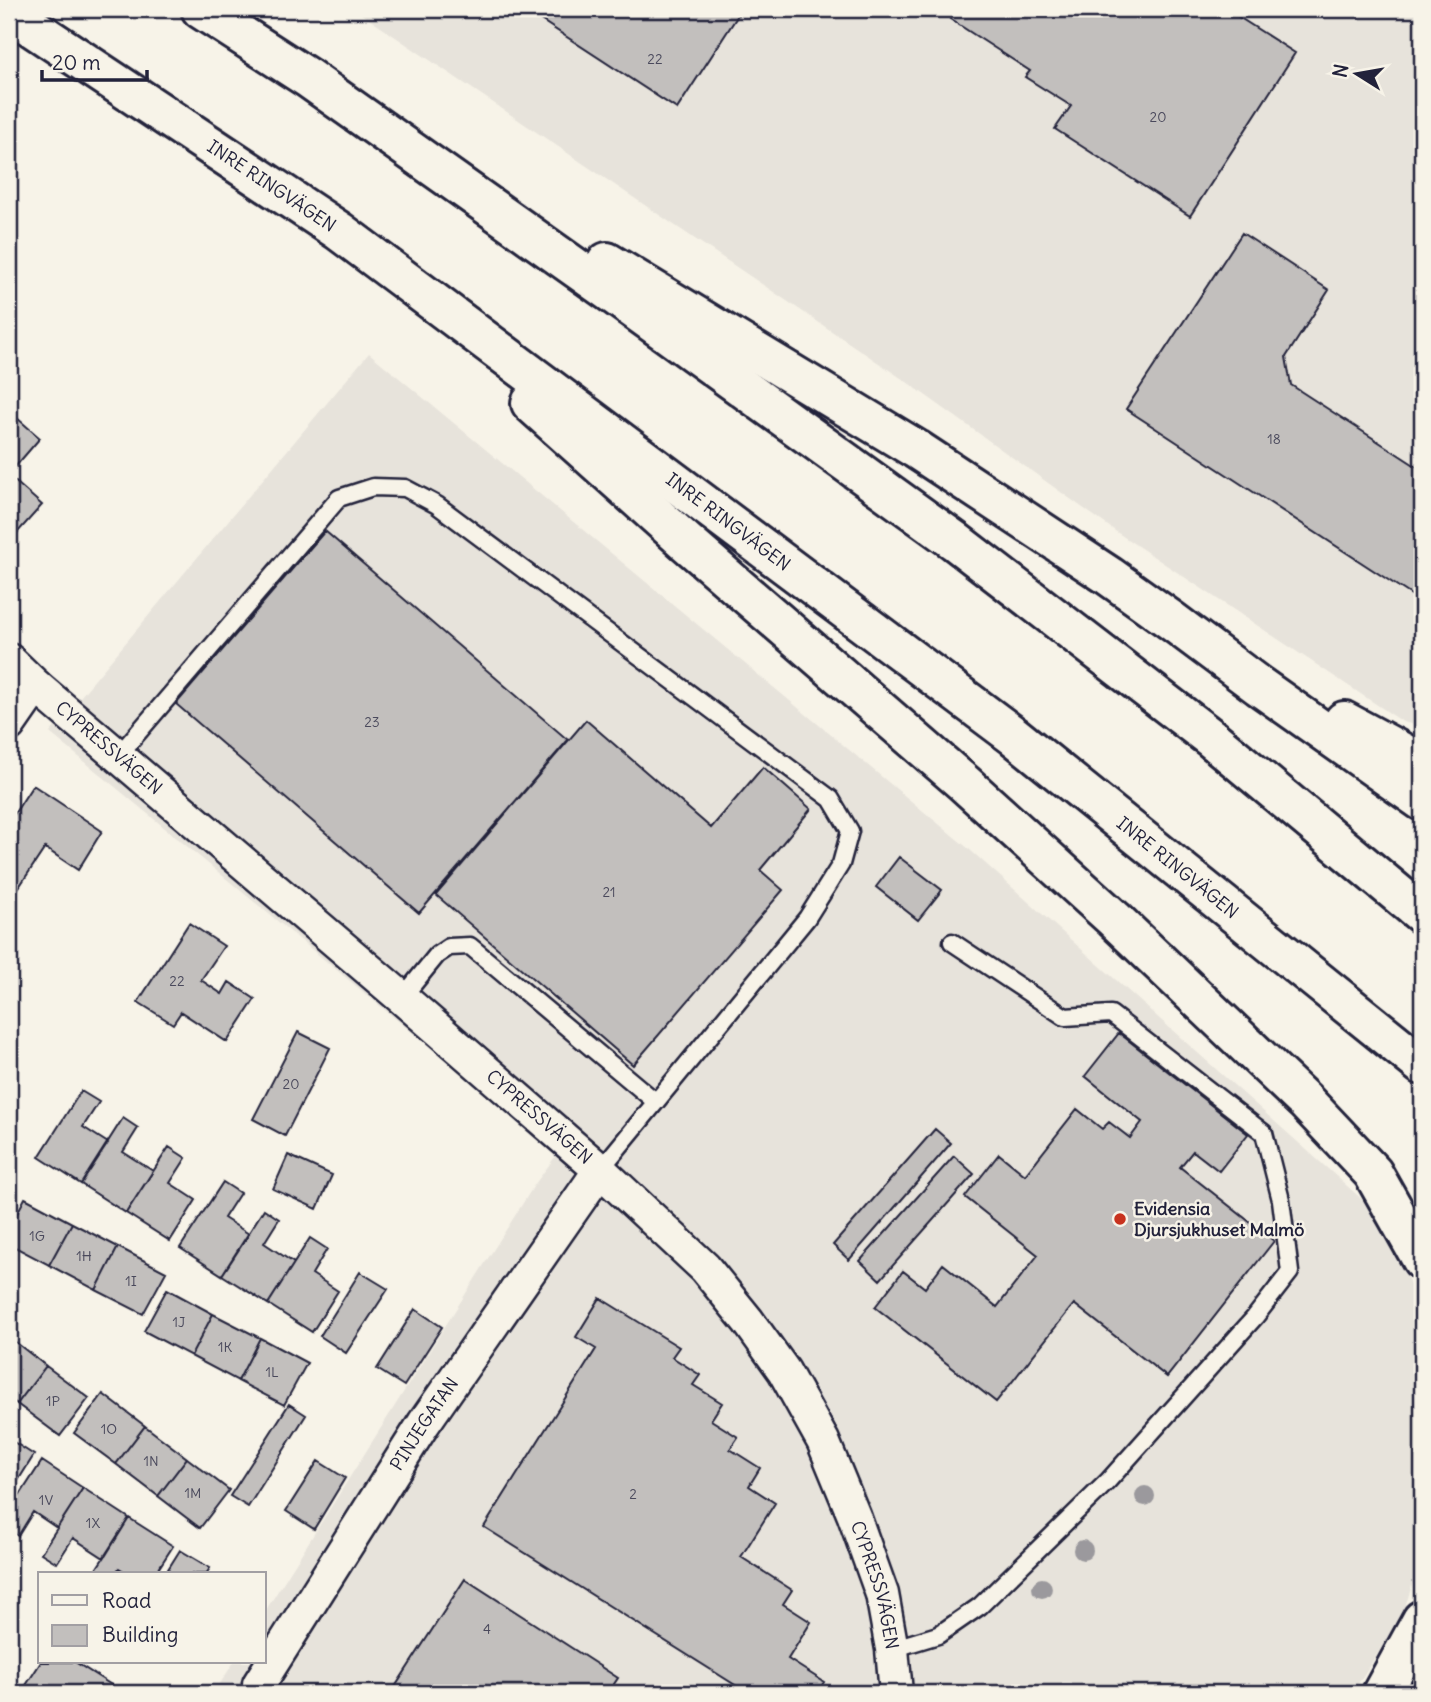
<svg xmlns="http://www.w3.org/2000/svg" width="1431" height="1702" font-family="Delius,sans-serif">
  <rect width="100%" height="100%" fill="#f7f3e8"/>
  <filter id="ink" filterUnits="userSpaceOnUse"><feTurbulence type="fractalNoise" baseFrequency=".0143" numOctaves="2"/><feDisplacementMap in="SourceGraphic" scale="14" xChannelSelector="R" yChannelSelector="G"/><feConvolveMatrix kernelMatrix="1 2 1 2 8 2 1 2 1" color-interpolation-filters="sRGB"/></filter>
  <g filter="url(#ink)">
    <path fill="#e7e3db" d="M 354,9 L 1422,9 L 1422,727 L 1403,722 L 1118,533 L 907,382 Z
      M 369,353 L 969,849 L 1383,1218 L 1422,1313 L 1422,1555 L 1402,1616 L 1352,1693 L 214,1693 L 234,1662 L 264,1662 L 264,1613 L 535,1184 L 558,1153 L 50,733 Z"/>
    <path fill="#c2bfbd" stroke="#22223b" stroke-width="2" d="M 524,9 L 742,9 L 677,109 Z
      M 957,9 L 1226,9 L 1295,53 L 1190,216 L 1055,129 L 1071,106 L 1025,77 L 1030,71 L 950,19 Z
      M 1242,233 L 1329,290 L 1286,357 L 1291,385 L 1422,470 L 1422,602 L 1126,409 Z
      M 9,411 L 40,438 L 9,474 Z
      M 9,476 L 42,505 L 9,542 Z
      M 325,531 L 568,740 L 419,913 L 176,704 Z
      M 586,720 L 711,828 L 763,767 L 811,809 L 760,870 L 783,890 L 633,1065 L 436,895 Z
      M 33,785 L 102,831 L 78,870 L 45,848 L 13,896 L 9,893 L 9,822 Z
      M 899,857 L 942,890 L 918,920 L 876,887 Z
      M 189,923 L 224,946 L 201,980 L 222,994 L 229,982 L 255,999 L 227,1042 L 181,1012 L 173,1024 L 138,1002 Z
      M 298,1032 L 330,1048 L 285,1136 L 253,1119 Z
      M 1119,1033 L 1248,1134 L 1219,1171 L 1193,1151 L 1180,1167 L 1274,1241 L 1167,1377 L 1074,1304 L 996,1402 L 875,1307 L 903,1271 L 925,1288 L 943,1264 L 997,1307 L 1038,1255 L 965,1197 L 999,1154 L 1025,1175 L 1077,1109 L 1102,1129 L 1109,1122 L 1130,1138 L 1142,1122 L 1085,1076 Z
      M 81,1091 L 99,1102 L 83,1127 L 108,1143 L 81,1184 L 39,1157 Z
      M 123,1118 L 138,1128 L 123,1152 L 153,1171 L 126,1213 L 81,1184 Z
      M 935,1129 L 951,1143 L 849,1260 L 833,1245 Z
      M 169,1147 L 186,1158 L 170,1183 L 196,1200 L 170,1241 L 126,1213 Z
      M 288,1155 L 332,1175 L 317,1209 L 273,1189 Z
      M 954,1156 L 974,1174 L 880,1280 L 860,1261 Z
      M 223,1182 L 240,1193 L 224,1218 L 249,1234 L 222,1275 L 180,1248 Z
      M 25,1198 L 72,1223 L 49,1265 L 9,1244 L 9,1229 Z
      M 264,1209 L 279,1219 L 264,1243 L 294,1263 L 268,1304 L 222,1275 Z
      M 72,1223 L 118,1247 L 96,1290 L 49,1265 Z
      M 310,1238 L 327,1249 L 312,1274 L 338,1291 L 312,1332 L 268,1304 Z
      M 118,1247 L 166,1272 L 143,1314 L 96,1290 Z
      M 360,1272 L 388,1289 L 346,1353 L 320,1336 Z
      M 167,1289 L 213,1314 L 191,1356 L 144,1331 Z
      M 600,1298 L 679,1347 L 672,1357 L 700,1375 L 693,1385 L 722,1403 L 711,1420 L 738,1437 L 730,1449 L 760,1468 L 749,1486 L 775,1503 L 741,1557 L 792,1590 L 783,1604 L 811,1622 L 788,1659 L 824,1682 L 817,1693 L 748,1693 L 484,1527 L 596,1349 L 576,1337 Z
      M 415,1309 L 442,1327 L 404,1386 L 377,1369 Z
      M 213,1314 L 260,1338 L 238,1381 L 191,1356 Z
      M 9,1337 L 46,1366 L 17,1404 L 9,1398 Z
      M 260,1338 L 307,1363 L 284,1405 L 238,1381 Z
      M 46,1366 L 89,1398 L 60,1436 L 17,1404 Z
      M 103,1394 L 145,1426 L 116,1464 L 74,1433 Z
      M 289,1404 L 306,1415 L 248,1507 L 230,1496 Z
      M 145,1426 L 187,1458 L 158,1496 L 116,1464 Z
      M 9,1439 L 34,1455 L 9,1495 Z
      M 187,1458 L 229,1490 L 200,1528 L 158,1496 Z
      M 42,1461 L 83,1488 L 57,1528 L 33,1512 L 18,1536 L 9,1530 L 9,1512 Z
      M 318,1461 L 345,1478 L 314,1529 L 286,1511 Z
      M 83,1488 L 129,1518 L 104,1558 L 73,1538 L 57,1563 L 41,1553 Z
      M 129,1518 L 173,1546 L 155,1574 L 129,1574 L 119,1568 L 115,1574 L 93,1574 Z
      M 180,1550 L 210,1568 L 206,1574 L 165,1574 Z
      M 465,1579 L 618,1678 L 608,1693 L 404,1693 L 395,1687 Z
      M 41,1662 L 75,1662 L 124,1693 L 21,1693 Z"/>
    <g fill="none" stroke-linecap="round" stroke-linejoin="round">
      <defs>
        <path id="lane" d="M 118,756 L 339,498 L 373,487 L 405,488 L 437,505 L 831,799 L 850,831 L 841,864 L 807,918 L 600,1170
          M 402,998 L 437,955 L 449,947 L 470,946 L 656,1102
          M 892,1649 L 938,1635 L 980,1606 L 1108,1481 L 1255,1317 L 1290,1272 L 1281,1200 L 1264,1133 L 1111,1014 L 1065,1017 L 952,942"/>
        <g id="street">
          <path id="s1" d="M 9,660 L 36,686 L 402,998 L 600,1170 L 705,1268 L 748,1321 L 784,1371 L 823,1441 L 854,1516 L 882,1594 L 892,1649 L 896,1693"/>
          <path d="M 9,725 L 36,686"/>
          <path id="s2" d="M 259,1684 L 424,1423 L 600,1170"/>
        </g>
        <path id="secondary" d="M 1382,1693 L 1422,1620"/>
        <g id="highway">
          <path d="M 201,9 L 308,78 L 617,297 L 955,541 L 1211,738 L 1422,914"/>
          <path id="s3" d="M 9,12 L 339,231 L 1014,736 L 1422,1065"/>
          <path d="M 607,262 L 916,449 L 1109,576 L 1172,621 L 1259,686 L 1422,801"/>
          <path d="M 531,403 L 686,542 L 964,783 L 1114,919 L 1305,1101 L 1373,1173 L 1422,1260"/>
          <path d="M 1344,721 L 1422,763"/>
        </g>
      </defs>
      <use href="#lane" stroke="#22223b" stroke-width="21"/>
      <use href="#street" stroke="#22223b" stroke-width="37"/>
      <use href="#secondary" stroke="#22223b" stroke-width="44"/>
      <use href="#highway" stroke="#22223b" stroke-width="44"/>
      <use href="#lane" stroke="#f7f3e8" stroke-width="16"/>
      <use href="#street" stroke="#f7f3e8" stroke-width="32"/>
      <use href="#secondary" stroke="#f7f3e8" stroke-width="38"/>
      <use href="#highway" stroke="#f7f3e8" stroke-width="38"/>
    </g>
    <g fill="#9b999d">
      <circle cx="1145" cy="1496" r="10"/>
      <circle cx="1083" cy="1550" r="10"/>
      <circle cx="1042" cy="1588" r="10"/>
    </g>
  </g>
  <circle fill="#c8321e" stroke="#f7f3e8" stroke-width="2.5" cx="1120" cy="1219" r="7"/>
  <g text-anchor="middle" stroke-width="5" stroke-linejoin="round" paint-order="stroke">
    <g font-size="14" fill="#4a495c">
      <text x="655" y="64">22</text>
      <text x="1158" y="122">20</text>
      <text x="1274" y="444">18</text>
      <text x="372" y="727">23</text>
      <text x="609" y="897">21</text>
      <text x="177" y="986">22</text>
      <text x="291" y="1089">20</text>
      <text x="37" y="1241">1G</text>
      <text x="84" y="1261">1H</text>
      <text x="131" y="1286">1I</text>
      <text x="179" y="1327">1J</text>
      <text x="225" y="1352">1K</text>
      <text x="272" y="1377">1L</text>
      <text x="53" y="1406">1P</text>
      <text x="109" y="1434">1O</text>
      <text x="151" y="1466">1N</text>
      <text x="193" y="1498">1M</text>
      <text x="633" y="1499">2</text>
      <text x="46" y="1505">1V</text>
      <text x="93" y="1528">1X</text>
      <text x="487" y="1634">4</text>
    </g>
    <g font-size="18" fill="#22223b" stroke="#f7f3e8">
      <text dy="6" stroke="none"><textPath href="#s3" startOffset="315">INRE RINGVÄGEN</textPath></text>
      <text dy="6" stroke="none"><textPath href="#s3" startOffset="882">INRE RINGVÄGEN</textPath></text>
      <text dy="6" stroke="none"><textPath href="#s1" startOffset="133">CYPRESSVÄGEN</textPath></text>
      <text dy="6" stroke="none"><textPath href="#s3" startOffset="1449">INRE RINGVÄGEN</textPath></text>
      <text dy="6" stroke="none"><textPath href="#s1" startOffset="700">CYPRESSVÄGEN</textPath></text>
      <text dy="6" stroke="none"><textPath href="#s2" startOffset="308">PINJEGATAN</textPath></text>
      <text dy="6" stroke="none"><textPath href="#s1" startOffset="1288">CYPRESSVÄGEN</textPath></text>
    </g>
    <g font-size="18" font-weight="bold" fill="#22223b" stroke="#f7f3e8" text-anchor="start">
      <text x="1134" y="1215">Evidensia<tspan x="1134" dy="21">Djursjukhuset Malmö</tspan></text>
    </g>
  </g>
  <rect width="1431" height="1702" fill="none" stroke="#f7f3e8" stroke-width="35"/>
  <rect x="18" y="18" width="1396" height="1667" fill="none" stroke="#22223b" stroke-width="2.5" filter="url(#ink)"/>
  <rect x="38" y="1572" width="228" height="91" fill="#f7f3e8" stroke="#a29fa3" stroke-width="2"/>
  <rect x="52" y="1595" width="35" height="10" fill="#f7f3e8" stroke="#a29fa3" stroke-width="2"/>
  <text x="102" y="1608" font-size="21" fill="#22223b">Road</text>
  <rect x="52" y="1625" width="35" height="21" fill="#c2bfbd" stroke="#a29fa3" stroke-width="2"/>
  <text x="102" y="1642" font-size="21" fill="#22223b">Building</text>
  <g transform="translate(1357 74) rotate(281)" stroke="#f7f3e8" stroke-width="5" paint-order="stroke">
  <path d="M0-5L12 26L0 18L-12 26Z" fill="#22223b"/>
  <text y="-10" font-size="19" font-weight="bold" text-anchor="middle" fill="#22223b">N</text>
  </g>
  <path d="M42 70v10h105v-10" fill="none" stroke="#22223b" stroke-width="3.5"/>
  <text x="52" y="70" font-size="21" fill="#22223b" stroke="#f7f3e8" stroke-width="5" paint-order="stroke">20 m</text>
</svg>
